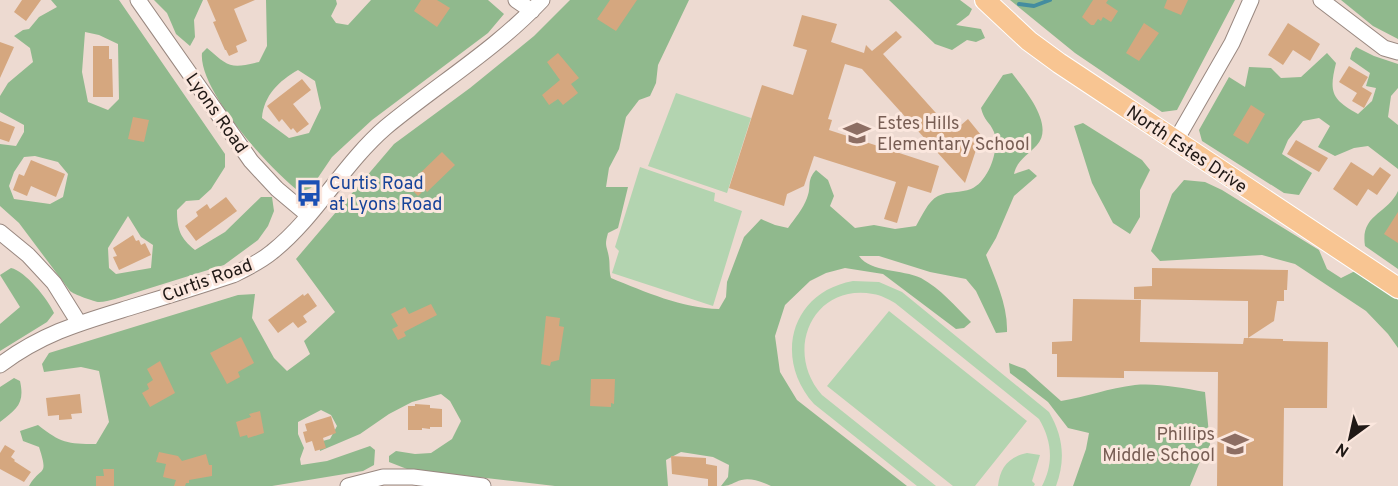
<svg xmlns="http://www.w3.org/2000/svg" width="1398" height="486" font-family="Overpass,sans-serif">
  <rect width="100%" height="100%" fill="#eddad1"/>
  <path fill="#b3d4b0" d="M 676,93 L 751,118 L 727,193 L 648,166 Z
    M 640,167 L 715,193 L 714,201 L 742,211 L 713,306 L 612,273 L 619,251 L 615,247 Z
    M 853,281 L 879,282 L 902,292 L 1049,412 C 1063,436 1066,459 1056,486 L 1042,486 C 1054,463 1052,441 1039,419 L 895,303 C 888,299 881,295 873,294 C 813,283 783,351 822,395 L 936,486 L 917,486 L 814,404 C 773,358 791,292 853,281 Z
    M 889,311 L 1027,421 L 975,486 L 953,486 L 827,386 Z
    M 1027,453 L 1040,455 L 1032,481 L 1035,484 L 1034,486 L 998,486 C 1000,468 1008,457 1027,453 Z"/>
  <path fill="#90b98d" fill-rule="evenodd" d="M 51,0 L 119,0 L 225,154 L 225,167 L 211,189 L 199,200 L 186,201 L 177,210 C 177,229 180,238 195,250 L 225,232 L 261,197 L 272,197 L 274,211 L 268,226 L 258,240 L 224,265 L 115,299 C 110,300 104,302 99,302 C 95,302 73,294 70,291 L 19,223 L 0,206 L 0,144 L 16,146 L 24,132 L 24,125 L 0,112 L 0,96 L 8,83 L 33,62 L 30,48 L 14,36 L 23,30 L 29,29 L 39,17 L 57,7 ZM 85,32 L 99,35 L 118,44 L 119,99 L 108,110 L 88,102 L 82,72 ZM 35,156 L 58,162 L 68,174 L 63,197 L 50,204 L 14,199 L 9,186 L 14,172 L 24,157 ZM 128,216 L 141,237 L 153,245 L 151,268 L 116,274 L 109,268 L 108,248 Z
    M 154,0 L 203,0 L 194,20 L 195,37 L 190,46 L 176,34 L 167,13 Z
    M 266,0 L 336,0 L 337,4 L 331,16 L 336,23 L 348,25 L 371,0 L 488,0 L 504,14 L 488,33 L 372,120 L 332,157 L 311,188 L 300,192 C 271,171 198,90 202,53 L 207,48 C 229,67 230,69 259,62 L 267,46 ZM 298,70 L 315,81 L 321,108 L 309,133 L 289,138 L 262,118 C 264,95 279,81 298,70 Z
    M 570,0 L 689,0 L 658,65 L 656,83 L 650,96 L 639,100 L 626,117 L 619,149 L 609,168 L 606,187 L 628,187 L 618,228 L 608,233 C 604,247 607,245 609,258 C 610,265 609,271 611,278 C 645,292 682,308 719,309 L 726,297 L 727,282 L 744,237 L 761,219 L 775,225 L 788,228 C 795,218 803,209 807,198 C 812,186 806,181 816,170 L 828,180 L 834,196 L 830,206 L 855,228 L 874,225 L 895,229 L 916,226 C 922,216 928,201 938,196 C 948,191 961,193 971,189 C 988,182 1000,150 994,132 C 990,122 984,121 981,108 L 1003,75 L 1012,73 C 1025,90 1055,125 1037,145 C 1028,155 1017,160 1014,174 L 1029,169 L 1037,176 L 1014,196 L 996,238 L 986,255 C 995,279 1008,305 1007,332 L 996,333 L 976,291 L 966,279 L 930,272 L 879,256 L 859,256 C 871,273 902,269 921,278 C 941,289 955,306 971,322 L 964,328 L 956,329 L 883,274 L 845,268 L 826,273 L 810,281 L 785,305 L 775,336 L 780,372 L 797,400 L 907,486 L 771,486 C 760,481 747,476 736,482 C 729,485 728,486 721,486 L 728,477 L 729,465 L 713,457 L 681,452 L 666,460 L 668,486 L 555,486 L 407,469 L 389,462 L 389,456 L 396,451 L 415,454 L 431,453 L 452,439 L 461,421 L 450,401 L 441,394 L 412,402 L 389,414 L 360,434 L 320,451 L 319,442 L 330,439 L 337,426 L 331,415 L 321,410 L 298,422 L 298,434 L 304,448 L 300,459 L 301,465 L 327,461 L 370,446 L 375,450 L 374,465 L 363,471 L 272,486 L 29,486 C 41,465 49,478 39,447 L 23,441 L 20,431 L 38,425 C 61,443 67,444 96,444 L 109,422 L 99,371 L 81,367 L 44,372 L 42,364 L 49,353 L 238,295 L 255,294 L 252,318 L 274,358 L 287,371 L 310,354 L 304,341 L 335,312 L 296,259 L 394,144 L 470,88 L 534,36 Z
    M 889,0 L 960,0 L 972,9 L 969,15 L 956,25 L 981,29 L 985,38 L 976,42 L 967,40 L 952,50 L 935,44 Z
    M 1010,0 L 1235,0 L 1177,110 L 1162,112 L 1075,53 Z
    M 1341,0 L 1398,0 L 1398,39 L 1373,26 Z
    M 1356,47 L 1374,56 L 1398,64 L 1398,88 L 1391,96 L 1388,117 L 1398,125 L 1398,169 L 1368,146 L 1354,148 L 1335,156 L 1318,147 L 1330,126 L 1319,118 L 1303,121 L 1288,140 L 1282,154 L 1312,173 L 1299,195 L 1284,193 L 1202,141 L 1199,130 L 1229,77 L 1245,87 L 1249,67 L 1271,68 L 1281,78 L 1301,77 L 1327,53 L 1336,63 C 1329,92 1331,99 1358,114 L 1372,101 L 1376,88 L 1366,86 L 1370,73 L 1350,59 L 1352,52 Z
    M 1083,123 L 1142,160 L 1150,170 L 1140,190 L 1140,217 L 1130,234 L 1113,223 L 1092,183 L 1074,126 Z
    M 1184,180 L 1205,182 L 1222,190 L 1319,250 L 1327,269 L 1341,278 L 1355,271 L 1398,300 L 1398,348 L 1388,334 L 1366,311 L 1295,264 L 1262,255 L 1160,261 L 1151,251 L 1172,194 Z
    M 1398,191 L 1398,269 L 1365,246 C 1360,214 1387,215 1398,191 Z
    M 11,268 C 25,271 48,299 54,313 L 47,322 L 0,351 L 0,324 L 20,307 L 0,275 Z
    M 1009,363 L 1025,369 L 1061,401 C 1086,397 1109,388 1135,385 C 1157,383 1182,388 1205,392 L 1210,445 L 1199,464 L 1190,486 L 1073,486 L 1086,449 L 1089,433 L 1068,428 L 1048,402 L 1010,373 Z
    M 14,378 L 20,381 C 25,404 17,408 0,422 L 0,387 Z"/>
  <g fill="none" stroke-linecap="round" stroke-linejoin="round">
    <path stroke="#448d9f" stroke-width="4" d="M 1019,4 L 1034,6 L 1050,0"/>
  </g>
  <path fill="#d5a77f" d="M 22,0 L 41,0 L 26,21 L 14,12 Z
    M 207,0 L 255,0 L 234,9 L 247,41 L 236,46 L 238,52 L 229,56 L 226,50 L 225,50 L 213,22 L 216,21 Z
    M 421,0 L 437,0 L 450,8 L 437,27 L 414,11 Z
    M 610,0 L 637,0 L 616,31 L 597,19 Z
    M 1093,0 L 1108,0 L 1106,3 L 1118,11 L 1111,22 L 1103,17 L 1101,21 L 1098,19 L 1094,25 L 1091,25 L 1082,17 Z
    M 1167,0 L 1188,0 L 1181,15 L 1164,8 Z
    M 802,15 L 837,24 L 831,42 L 864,53 L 866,45 L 872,51 L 896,31 L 902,37 L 883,54 L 953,132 L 968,119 L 981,135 L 965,183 L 862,69 L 845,64 L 828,119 L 832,120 L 829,130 L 939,166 L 931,193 L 908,186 L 897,223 L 884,219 L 896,182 L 814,156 L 804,186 L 787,194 L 784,206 L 729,188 L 762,85 L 793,95 L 807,50 L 793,46 Z
    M 1144,23 L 1159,33 L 1139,61 L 1126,53 Z
    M 1288,23 L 1320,44 L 1310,61 L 1293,50 L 1283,65 L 1268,55 Z
    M 0,42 L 14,47 L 0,78 Z
    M 93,46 L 109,46 L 109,59 L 112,59 L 113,97 L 93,97 Z
    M 558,53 L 579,78 L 571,84 L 578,93 L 563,105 L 558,99 L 549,105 L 542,95 L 560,80 L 547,62 Z
    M 1349,66 L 1368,77 L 1362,87 L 1372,93 L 1364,108 L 1352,101 L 1357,93 L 1339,82 Z
    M 302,79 L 311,90 L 293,104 L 309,124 L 297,133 L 293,128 L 291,130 L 282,119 L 279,122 L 267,106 Z
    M 1251,105 L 1265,114 L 1248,144 L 1233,135 Z
    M 133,117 L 149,120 L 144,142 L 128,139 Z
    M 0,121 L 15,127 L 9,142 L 0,139 Z
    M 1296,140 L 1328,158 L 1319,172 L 1287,154 Z
    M 442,152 L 455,165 L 427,192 L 425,189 L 418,196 L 410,188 L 414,184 L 412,181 Z
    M 31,160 L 65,174 L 56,197 L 31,186 L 27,196 L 13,190 L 19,174 L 24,176 Z
    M 1351,162 L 1373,176 L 1380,167 L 1391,175 L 1377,195 L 1368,189 L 1357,206 L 1333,189 Z
    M 226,197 L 237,211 L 196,241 L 185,226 L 198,216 L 196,212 L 207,204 L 210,209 Z
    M 1398,212 L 1398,243 L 1384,234 Z
    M 133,235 L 136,241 L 139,240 L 141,245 L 145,243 L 151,255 L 119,270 L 113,257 L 117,256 L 113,248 Z
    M 1152,268 L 1288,270 L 1287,290 L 1284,290 L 1284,301 L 1277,301 L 1274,321 L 1248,338 L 1248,301 L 1134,299 L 1134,287 L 1152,286 Z
    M 308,293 L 317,306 L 303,316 L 307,322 L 298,328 L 293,322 L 278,333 L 268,320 L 303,294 L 304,296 Z
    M 1073,299 L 1141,300 L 1140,342 L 1243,344 L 1244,338 L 1248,338 L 1283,339 L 1283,341 L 1328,342 L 1327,408 L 1284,408 L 1283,486 L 1217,486 L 1218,372 L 1124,371 L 1124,378 L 1057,377 L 1057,354 L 1052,354 L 1052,342 L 1072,341 Z
    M 431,304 L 437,315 L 404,332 L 406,336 L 398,340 L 392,329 L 398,326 L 391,314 L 405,307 L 409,314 Z
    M 546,316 L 560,318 L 559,326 L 564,327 L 559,360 L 551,362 L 550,366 L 541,364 Z
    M 241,337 L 254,363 L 238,372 L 240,377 L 227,384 L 210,353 Z
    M 160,361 L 175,393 L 150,407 L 142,393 L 149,389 L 147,384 L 153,380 L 147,369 Z
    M 591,379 L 615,379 L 614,404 L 611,403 L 611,407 L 590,406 Z
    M 80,394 L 82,413 L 71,414 L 72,419 L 59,420 L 59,415 L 48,416 L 46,398 Z
    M 415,404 L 430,405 L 430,408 L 442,409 L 442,427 L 430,427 L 430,429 L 422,428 L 422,430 L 408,430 L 408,406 L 415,406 Z
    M 260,411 L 264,433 L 248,438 L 247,435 L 240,437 L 236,422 L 251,417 L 249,414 Z
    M 331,416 L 336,433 L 323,438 L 326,448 L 315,451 L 312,441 L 306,443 L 303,432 L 307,431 L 305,424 Z
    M 5,445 L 15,451 L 11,457 L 15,460 L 14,461 L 31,472 L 24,482 L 0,469 L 0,453 Z
    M 159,452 L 178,456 L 182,461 L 206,454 L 209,465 L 212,465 L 212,476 L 189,480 L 189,483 L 186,483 L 185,486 L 174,486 L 176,480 L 163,477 L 166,464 L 156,462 Z
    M 671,456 L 706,458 L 706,464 L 717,466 L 717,486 L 708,486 L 708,479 L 672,474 Z
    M 103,469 L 114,469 L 114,486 L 96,486 L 96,476 L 104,476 Z"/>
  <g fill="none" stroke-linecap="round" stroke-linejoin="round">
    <defs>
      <path id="minor" d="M 138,0 L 251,161 L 277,189 L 308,215
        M 516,0 L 532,11
        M 1321,0 L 1384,48 L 1398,52
        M 1175,142 L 1232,43 L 1251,0
        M 0,232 L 28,255 L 54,283 L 79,323
        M 0,365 C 44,332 83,322 135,306 C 168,296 200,286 233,275 C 247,268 260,262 272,252 C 316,217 343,164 386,127 C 438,84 496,49 542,0
        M 348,486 L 383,477 L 413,477 L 483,486"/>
      <path id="major" d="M 985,0 L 1029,41 L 1059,63 L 1398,288"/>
    </defs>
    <use href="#minor" stroke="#998880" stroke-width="17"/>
    <use href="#major" stroke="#fff" stroke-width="22"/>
    <use href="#minor" stroke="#fff" stroke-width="15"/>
    <use href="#major" stroke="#f8c592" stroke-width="20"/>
  </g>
  <defs>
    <symbol id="school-bare" viewBox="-9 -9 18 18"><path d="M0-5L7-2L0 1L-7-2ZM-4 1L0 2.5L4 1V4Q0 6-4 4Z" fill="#8d6e63" stroke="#fbe7de" stroke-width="2.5" paint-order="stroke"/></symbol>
    <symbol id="bus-bare" viewBox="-9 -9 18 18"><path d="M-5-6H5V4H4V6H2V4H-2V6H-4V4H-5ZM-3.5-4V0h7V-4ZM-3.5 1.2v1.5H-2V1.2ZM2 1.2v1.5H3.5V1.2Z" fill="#1a4fb4" stroke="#fbe7de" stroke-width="2.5" paint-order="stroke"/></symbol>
  </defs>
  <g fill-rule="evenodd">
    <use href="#school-bare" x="838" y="114" width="38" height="38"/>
    <use href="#bus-bare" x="290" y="174" width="38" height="38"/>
    <use href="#school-bare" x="1216" y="425" width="38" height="38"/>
  </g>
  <g text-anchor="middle" stroke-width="6" stroke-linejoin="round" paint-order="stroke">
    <g font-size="18" fill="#201916" stroke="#fbe7de">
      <text transform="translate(217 113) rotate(55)" y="6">Lyons Road</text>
      <text transform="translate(1187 149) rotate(34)" y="6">North Estes Drive</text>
      <text transform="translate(207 280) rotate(-20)" y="6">Curtis Road</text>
    </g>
    <g font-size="18" fill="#785e54" stroke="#fbe7de" text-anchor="start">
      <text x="877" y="129">Estes Hills<tspan x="877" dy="21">Elementary School</tspan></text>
      <text x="1215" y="440" text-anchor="end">Phillips<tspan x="1215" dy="21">Middle School</tspan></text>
    </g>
    <g font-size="18" fill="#164399" stroke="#fbe7de" text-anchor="start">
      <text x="329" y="189">Curtis Road<tspan x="329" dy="21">at Lyons Road</tspan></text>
    </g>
  </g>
  <g transform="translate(1350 438) rotate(213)" stroke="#fbe7de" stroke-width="4.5" paint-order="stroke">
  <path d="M0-4.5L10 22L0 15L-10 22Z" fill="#201916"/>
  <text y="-9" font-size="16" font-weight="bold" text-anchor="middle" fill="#201916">N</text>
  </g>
</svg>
